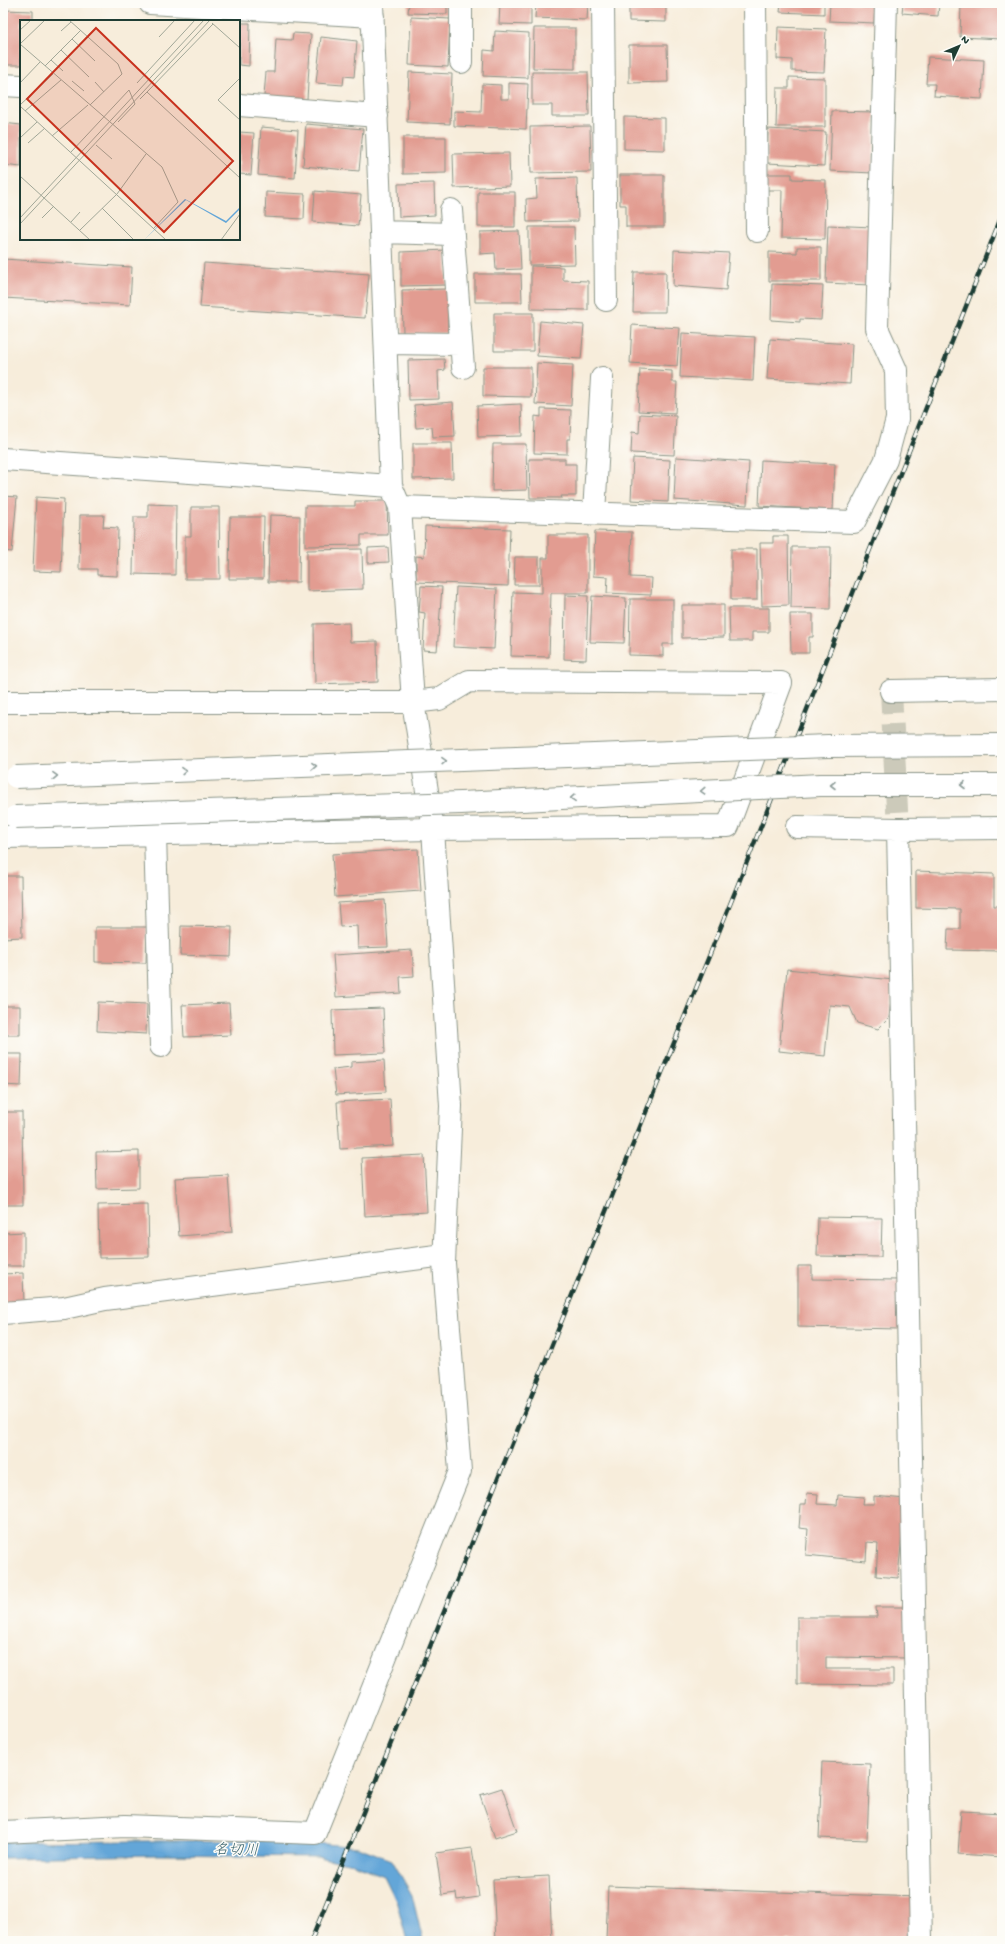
<svg xmlns="http://www.w3.org/2000/svg" width="1005" height="1944" font-family="'Gochi Hand','Klee One',sans-serif">
  <rect width="100%" height="100%" fill="#fdfcf7"/>
  <filter id="ink" filterUnits="userSpaceOnUse"><feTurbulence type="fractalNoise" baseFrequency=".025" numOctaves="2"/><feDisplacementMap in="SourceGraphic" scale="8" xChannelSelector="R" yChannelSelector="G"/><feConvolveMatrix kernelMatrix="1 2 1 2 8 2 1 2 1" color-interpolation-filters="sRGB"/></filter>
  <filter id="wash" filterUnits="userSpaceOnUse"><feTurbulence type="fractalNoise" baseFrequency=".012" numOctaves="4" result="noise"/><feDisplacementMap in="SourceGraphic" scale="16" xChannelSelector="R" yChannelSelector="G"/><feGaussianBlur stdDeviation="0.9" result="paint"/><feColorMatrix in="noise" values="0 0 0 0 0 0 0 0 0 0 0 0 0 0 0 0 0 1.4 0 .05"/><feComposite in="paint" operator="in"/></filter>
  <g filter="url(#wash)">
    <rect width="100%" height="100%" fill="#f7eddb"/>
    <path fill="#63a6d8" stroke="#417286" d="M 283,1840 L 358,1847 L 392,1860 L 412,1895 L 423,1941 L 407,1941 L 397,1903 L 384,1876 L 353,1864 L 318,1857 L 158,1855 L 3,1858 L 3,1842 Z"/>
    <g id="blocks">
      <path fill="#e29c91" d="M 409,3 L 447,3 L 447,14 L 408,13 Z
        M 500,3 L 531,3 L 531,25 L 499,24 Z
        M 536,3 L 588,3 L 587,20 L 535,18 Z
        M 629,3 L 666,3 L 666,22 L 629,21 Z
        M 781,3 L 824,3 L 824,14 L 780,12 Z
        M 830,3 L 875,3 L 874,23 L 829,21 Z
        M 903,3 L 939,3 L 938,16 L 902,13 Z
        M 961,4 L 1002,5 L 1002,39 L 960,37 Z
        M 3,10 L 33,11 L 33,21 L 21,21 L 21,65 L 3,65 Z
        M 411,17 L 450,19 L 448,67 L 409,65 Z
        M 239,23 L 250,23 L 249,66 L 239,65 Z
        M 778,27 L 826,29 L 824,72 L 792,71 L 792,60 L 777,59 Z
        M 534,28 L 575,28 L 575,69 L 533,68 Z
        M 495,31 L 529,33 L 528,78 L 483,76 L 484,50 L 494,51 Z
        M 293,33 L 311,34 L 307,99 L 264,96 L 266,72 L 274,72 L 276,39 L 292,40 Z
        M 321,37 L 357,41 L 354,77 L 344,76 L 343,85 L 316,83 Z
        M 629,45 L 667,45 L 668,82 L 629,83 Z
        M 928,57 L 984,60 L 982,99 L 934,96 L 935,84 L 926,84 Z
        M 409,72 L 452,74 L 450,124 L 407,122 Z
        M 532,72 L 588,72 L 589,116 L 552,116 L 552,105 L 532,105 Z
        M 789,77 L 825,78 L 825,127 L 776,127 L 777,88 L 789,88 Z
        M 509,83 L 528,84 L 526,129 L 454,126 L 454,111 L 481,112 L 482,84 L 501,85 L 501,99 L 509,99 Z
        M 832,111 L 875,112 L 873,173 L 830,171 Z
        M 624,117 L 665,118 L 665,150 L 624,149 Z
        M 3,123 L 21,125 L 21,167 L 3,165 Z
        M 306,124 L 363,129 L 359,171 L 303,166 Z
        M 590,126 L 591,172 L 531,173 L 530,127 Z
        M 261,127 L 298,130 L 295,178 L 258,175 Z
        M 768,129 L 826,132 L 824,166 L 767,163 Z
        M 239,132 L 254,133 L 251,175 L 239,174 Z
        M 403,137 L 446,137 L 446,173 L 403,174 Z
        M 509,153 L 510,186 L 454,188 L 453,154 Z
        M 766,174 L 792,174 L 792,179 L 826,180 L 825,239 L 781,238 L 782,190 L 766,190 Z
        M 620,175 L 664,175 L 664,227 L 626,227 L 626,205 L 620,205 Z
        M 577,178 L 578,221 L 527,222 L 526,199 L 537,198 L 536,179 Z
        M 434,183 L 435,215 L 399,217 L 398,184 Z
        M 315,191 L 361,195 L 358,226 L 313,222 Z
        M 266,192 L 305,194 L 304,219 L 265,217 Z
        M 478,192 L 515,192 L 515,227 L 478,227 Z
        M 828,225 L 872,227 L 870,285 L 826,283 Z
        M 529,227 L 574,227 L 575,264 L 529,265 Z
        M 519,231 L 521,269 L 496,270 L 495,253 L 480,254 L 480,232 Z
        M 797,247 L 821,247 L 821,281 L 769,281 L 769,252 L 797,253 Z
        M 446,250 L 447,285 L 401,286 L 401,252 Z
        M 674,250 L 729,253 L 726,290 L 673,286 Z
        M 3,259 L 132,267 L 130,305 L 3,298 Z
        M 204,263 L 369,274 L 365,318 L 200,307 Z
        M 531,266 L 563,267 L 563,280 L 588,281 L 588,310 L 531,309 Z
        M 634,272 L 666,272 L 665,312 L 633,312 Z
        M 475,274 L 521,274 L 522,302 L 475,302 Z
        M 772,284 L 823,286 L 821,320 L 800,319 L 800,322 L 771,320 Z
        M 447,289 L 448,333 L 403,334 L 402,290 Z
        M 494,313 L 533,313 L 533,351 L 494,351 Z
        M 540,321 L 584,325 L 581,359 L 537,356 Z
        M 632,325 L 680,328 L 677,366 L 630,363 Z
        M 682,333 L 755,337 L 753,381 L 680,377 Z
        M 770,339 L 852,344 L 850,384 L 767,379 Z
        M 444,359 L 445,370 L 438,371 L 439,399 L 409,400 L 408,360 Z
        M 537,363 L 573,365 L 571,406 L 535,404 Z
        M 483,367 L 531,367 L 531,397 L 483,396 Z
        M 640,369 L 672,371 L 672,382 L 677,382 L 675,413 L 638,411 Z
        M 453,402 L 455,436 L 433,437 L 432,427 L 416,428 L 414,405 Z
        M 521,404 L 522,436 L 478,437 L 477,406 Z
        M 541,409 L 571,410 L 570,439 L 567,439 L 567,454 L 534,453 L 535,416 L 541,417 Z
        M 640,414 L 676,416 L 674,455 L 631,453 L 632,432 L 639,433 Z
        M 413,443 L 452,443 L 453,478 L 413,479 Z
        M 493,444 L 526,444 L 527,490 L 492,491 Z
        M 676,457 L 749,462 L 747,505 L 674,500 Z
        M 633,458 L 670,460 L 668,502 L 631,500 Z
        M 529,459 L 565,459 L 565,464 L 576,464 L 576,496 L 561,496 L 562,498 L 530,498 Z
        M 761,460 L 835,464 L 833,510 L 759,506 Z
        M 3,496 L 17,497 L 12,552 L 3,551 Z
        M 36,497 L 64,499 L 61,572 L 33,571 Z
        M 355,501 L 387,501 L 388,535 L 361,535 L 361,545 L 305,546 L 305,506 L 355,506 Z
        M 148,504 L 176,505 L 175,575 L 133,574 L 134,517 L 148,517 Z
        M 191,507 L 219,507 L 220,579 L 185,579 L 185,536 L 191,536 Z
        M 80,515 L 104,515 L 103,527 L 118,528 L 117,576 L 97,575 L 97,569 L 79,569 Z
        M 270,515 L 300,516 L 299,582 L 268,582 Z
        M 230,517 L 264,517 L 263,579 L 229,579 Z
        M 425,526 L 510,529 L 508,586 L 416,582 L 416,556 L 424,557 Z
        M 595,531 L 632,532 L 630,577 L 652,578 L 651,595 L 607,593 L 608,577 L 593,576 Z
        M 548,535 L 588,535 L 588,593 L 551,593 L 549,657 L 511,656 L 513,592 L 542,593 L 542,558 L 548,558 Z
        M 773,536 L 788,536 L 789,605 L 762,606 L 760,543 L 773,543 Z
        M 388,547 L 389,562 L 368,563 L 368,548 Z
        M 792,547 L 831,547 L 830,609 L 791,608 Z
        M 362,549 L 363,589 L 307,591 L 307,550 Z
        M 731,549 L 757,549 L 757,600 L 731,600 Z
        M 515,557 L 539,557 L 539,585 L 514,585 Z
        M 421,586 L 442,587 L 437,651 L 423,650 L 425,613 L 419,612 Z
        M 456,587 L 497,589 L 494,649 L 453,647 Z
        M 565,595 L 588,596 L 586,660 L 564,659 Z
        M 592,596 L 626,598 L 624,643 L 590,642 Z
        M 630,599 L 673,599 L 673,644 L 663,644 L 663,656 L 629,655 Z
        M 682,605 L 724,605 L 724,637 L 682,638 Z
        M 729,608 L 769,608 L 769,632 L 752,632 L 752,641 L 730,641 Z
        M 790,614 L 813,614 L 813,637 L 809,637 L 809,653 L 791,653 Z
        M 349,623 L 350,642 L 377,641 L 378,682 L 315,684 L 314,624 Z
        M 418,849 L 421,891 L 335,897 L 332,854 Z
        M 916,871 L 994,874 L 994,906 L 1002,906 L 1002,951 L 947,950 L 948,929 L 960,929 L 960,909 L 916,908 Z
        M 3,876 L 21,876 L 22,937 L 3,938 Z
        M 385,900 L 388,947 L 358,948 L 357,926 L 340,927 L 338,903 Z
        M 181,926 L 232,927 L 231,957 L 180,955 Z
        M 95,927 L 147,927 L 146,963 L 95,962 Z
        M 412,950 L 414,976 L 400,977 L 401,993 L 336,997 L 333,955 Z
        M 787,969 L 893,980 L 889,1018 L 878,1029 L 857,1023 L 850,1007 L 830,1005 L 825,1056 L 779,1051 Z
        M 98,1002 L 147,1004 L 146,1034 L 97,1031 Z
        M 229,1003 L 231,1035 L 184,1037 L 182,1005 Z
        M 3,1006 L 20,1006 L 20,1035 L 3,1035 Z
        M 383,1008 L 385,1053 L 333,1055 L 332,1010 Z
        M 3,1054 L 22,1054 L 21,1086 L 3,1085 Z
        M 384,1060 L 386,1092 L 336,1095 L 333,1069 L 351,1067 L 351,1062 Z
        M 390,1099 L 393,1146 L 340,1149 L 337,1102 Z
        M 3,1112 L 22,1112 L 23,1205 L 3,1205 Z
        M 139,1151 L 139,1188 L 97,1189 L 96,1152 Z
        M 424,1155 L 427,1212 L 365,1216 L 362,1158 Z
        M 228,1175 L 232,1232 L 179,1236 L 175,1178 Z
        M 148,1204 L 149,1257 L 99,1258 L 98,1205 Z
        M 818,1217 L 882,1218 L 881,1257 L 817,1256 Z
        M 24,1232 L 24,1266 L 3,1266 L 3,1233 Z
        M 798,1266 L 812,1266 L 812,1279 L 901,1280 L 900,1329 L 798,1327 Z
        M 23,1273 L 24,1303 L 3,1303 L 3,1274 Z
        M 807,1493 L 818,1494 L 817,1504 L 837,1505 L 838,1495 L 864,1497 L 863,1504 L 874,1504 L 874,1496 L 905,1499 L 898,1578 L 876,1576 L 878,1543 L 867,1542 L 866,1561 L 806,1555 L 808,1529 L 799,1528 L 801,1504 L 806,1504 Z
        M 876,1607 L 908,1607 L 908,1658 L 826,1657 L 826,1669 L 893,1669 L 893,1685 L 797,1684 L 797,1617 L 877,1617 Z
        M 822,1762 L 870,1764 L 867,1840 L 819,1838 Z
        M 502,1788 L 517,1831 L 495,1838 L 480,1795 Z
        M 961,1811 L 1002,1813 L 1002,1857 L 958,1854 Z
        M 472,1848 L 479,1897 L 457,1900 L 456,1893 L 442,1895 L 436,1853 Z
        M 549,1876 L 552,1941 L 496,1941 L 493,1879 Z
        M 608,1886 L 918,1897 L 916,1941 L 606,1941 Z"/>
    </g>
  </g>
  <g filter="url(#ink)">
    <use href="#blocks" fill-opacity="0" stroke="#8b9588" stroke-width="1"/>
    <g fill="none" stroke-linecap="round" stroke-linejoin="round">
      <path stroke="#cccaba" stroke-width="22" stroke-dasharray="22 11" stroke-linecap="butt" d="M 891,691 L 898,829"/>
      <defs>
        <path id="street" d="M 150,3 L 373,16
          M 461,3 L 461,62
          M 603,3 L 606,300
          M 755,3 L 757,231
          M 3,85 L 21,86
          M 239,105 L 377,116
          M 451,210 L 463,367
          M 381,232 L 453,234
          M 386,343 L 461,344
          M 3,459 L 391,486
          M 400,507 L 854,522 L 886,460 L 897,419 L 896,370 L 877,328 L 886,3
          M 594,513 L 602,378
          M 891,691 L 1002,689
          M 3,702 L 413,702 L 439,699 L 469,681 L 781,683 L 728,826 L 433,829 L 3,837
          M 797,827 L 898,829 L 921,1941
          M 898,829 L 1002,828
          M 155,834 L 161,1046
          M 3,1313 L 64,1308 L 105,1299 L 444,1255
          M 3,1832 L 125,1826 L 315,1833 L 460,1471 L 444,1263 L 451,1106 L 433,829 L 413,702 L 400,507 L 391,486 L 372,3"/>
      </defs>
      <use href="#street" stroke="#8b9588" stroke-width="24"/>
      <use href="#street" stroke="#fff" stroke-width="22"/>
      <defs>
        <path id="rail" d="M 311,1941 L 737,887 L 1002,215"/>
      </defs>
      <use href="#rail" stroke="#1f3d34" stroke-width="4.5"/>
      <use href="#rail" stroke="#fdfcf7" stroke-width="3" stroke-dasharray="9" stroke-linecap="butt"/>
      <defs>
        <path id="secondary-bridge" d="M 16,777 L 828,746 L 1002,745
          M 15,817 L 461,803 L 820,785 L 1002,785"/>
      </defs>
      <use href="#secondary-bridge" stroke="#8b9588" stroke-width="24" stroke-linecap="butt"/>
      <use href="#secondary-bridge" stroke="#fff" stroke-width="22"/>
    </g>
    <defs><path id="oneway-chevron" d="M-2-3.5L2.5 0L-2 3.5" fill="none" stroke-width="1.6" stroke-linecap="round" stroke-linejoin="round"/></defs>
    <g stroke="#8f9e9a">
      <use href="#oneway-chevron" transform="translate(444 761) rotate(-2)"/>
      <use href="#oneway-chevron" transform="translate(314 766) rotate(-2)"/>
      <use href="#oneway-chevron" transform="translate(184 771) rotate(-2)"/>
      <use href="#oneway-chevron" transform="translate(55 776) rotate(-2)"/>
      <use href="#oneway-chevron" transform="translate(833 785) rotate(-180)"/>
      <use href="#oneway-chevron" transform="translate(963 785) rotate(-180)"/>
      <use href="#oneway-chevron" transform="translate(703 791) rotate(177)"/>
      <use href="#oneway-chevron" transform="translate(573 798) rotate(177)"/>
    </g>
  </g>
  <g text-anchor="middle" stroke-width="3" stroke-linejoin="round" paint-order="stroke">
    <g font-size="15" font-style="italic" fill="#37626d" stroke="#fdfcf7">
      <text transform="translate(236 1849) rotate(1)" y="5">名切川</text>
    </g>
  </g>
  <g transform="translate(20 20)">
    <rect width="220" height="220" fill="#f7eddb"/>
    <path d="M 165,179 L 206,201 L 220,187 L 220,189 L 206,203 L 166,180 L 124,220 Z" fill="#63a6d8"/>
    <path fill="none" stroke="#a1a798" stroke-width="1" d="M 49,0 L 98,44 L 102,54 L 70,85M 192,3 L 220,28M 0,10 L 11,0M 41,11 L 51,2M 139,17 L 155,0M 52,19 L 75,41M 0,24 L 142,147 L 158,182 L 134,208M 0,24 L 25,0M 41,30 L 69,57M 31,40 L 43,51M 25,46 L 61,10M 220,58 L 198,80 L 220,100M 52,61 L 64,71M 75,62 L 84,72M 0,63 L 20,42M 117,63 L 175,0M 127,72 L 193,4M 120,79 L 127,72 L 220,158M 0,85 L 33,54M 0,86 L 146,220M 5,91 L 41,60M 32,116 L 68,85M 0,118 L 17,102M 8,123 L 25,108M 76,125 L 92,139M 51,132 L 109,70 L 115,84 L 98,102M 0,156 L 70,220M 82,188 L 114,220M 0,198 L 184,0M 22,198 L 34,186M 51,202 L 60,192M 0,204 L 190,0M 60,210 L 97,174 L 126,134M 201,220 L 220,194"/>
    <path fill="#c8321e" fill-opacity="0.15" stroke="#c8321e" stroke-width="2" d="M 76,8 L 213,141 L 144,212 L 7,79 Z"/>
    <rect width="220" height="220" fill="none" stroke="#1f3d34" stroke-width="2"/>
  </g>
  <rect width="1005" height="1944" fill="none" stroke="#fdfcf7" stroke-width="16"/>
  <g transform="translate(959 46) rotate(46)" stroke="#fdfcf7" stroke-width="3" paint-order="stroke">
  <path d="M0-3L7 15L0 10L-7 15Z" fill="#1f3d34"/>
  <text y="-6" font-size="11" font-weight="bold" text-anchor="middle" fill="#1f3d34">N</text>
  </g>
</svg>
